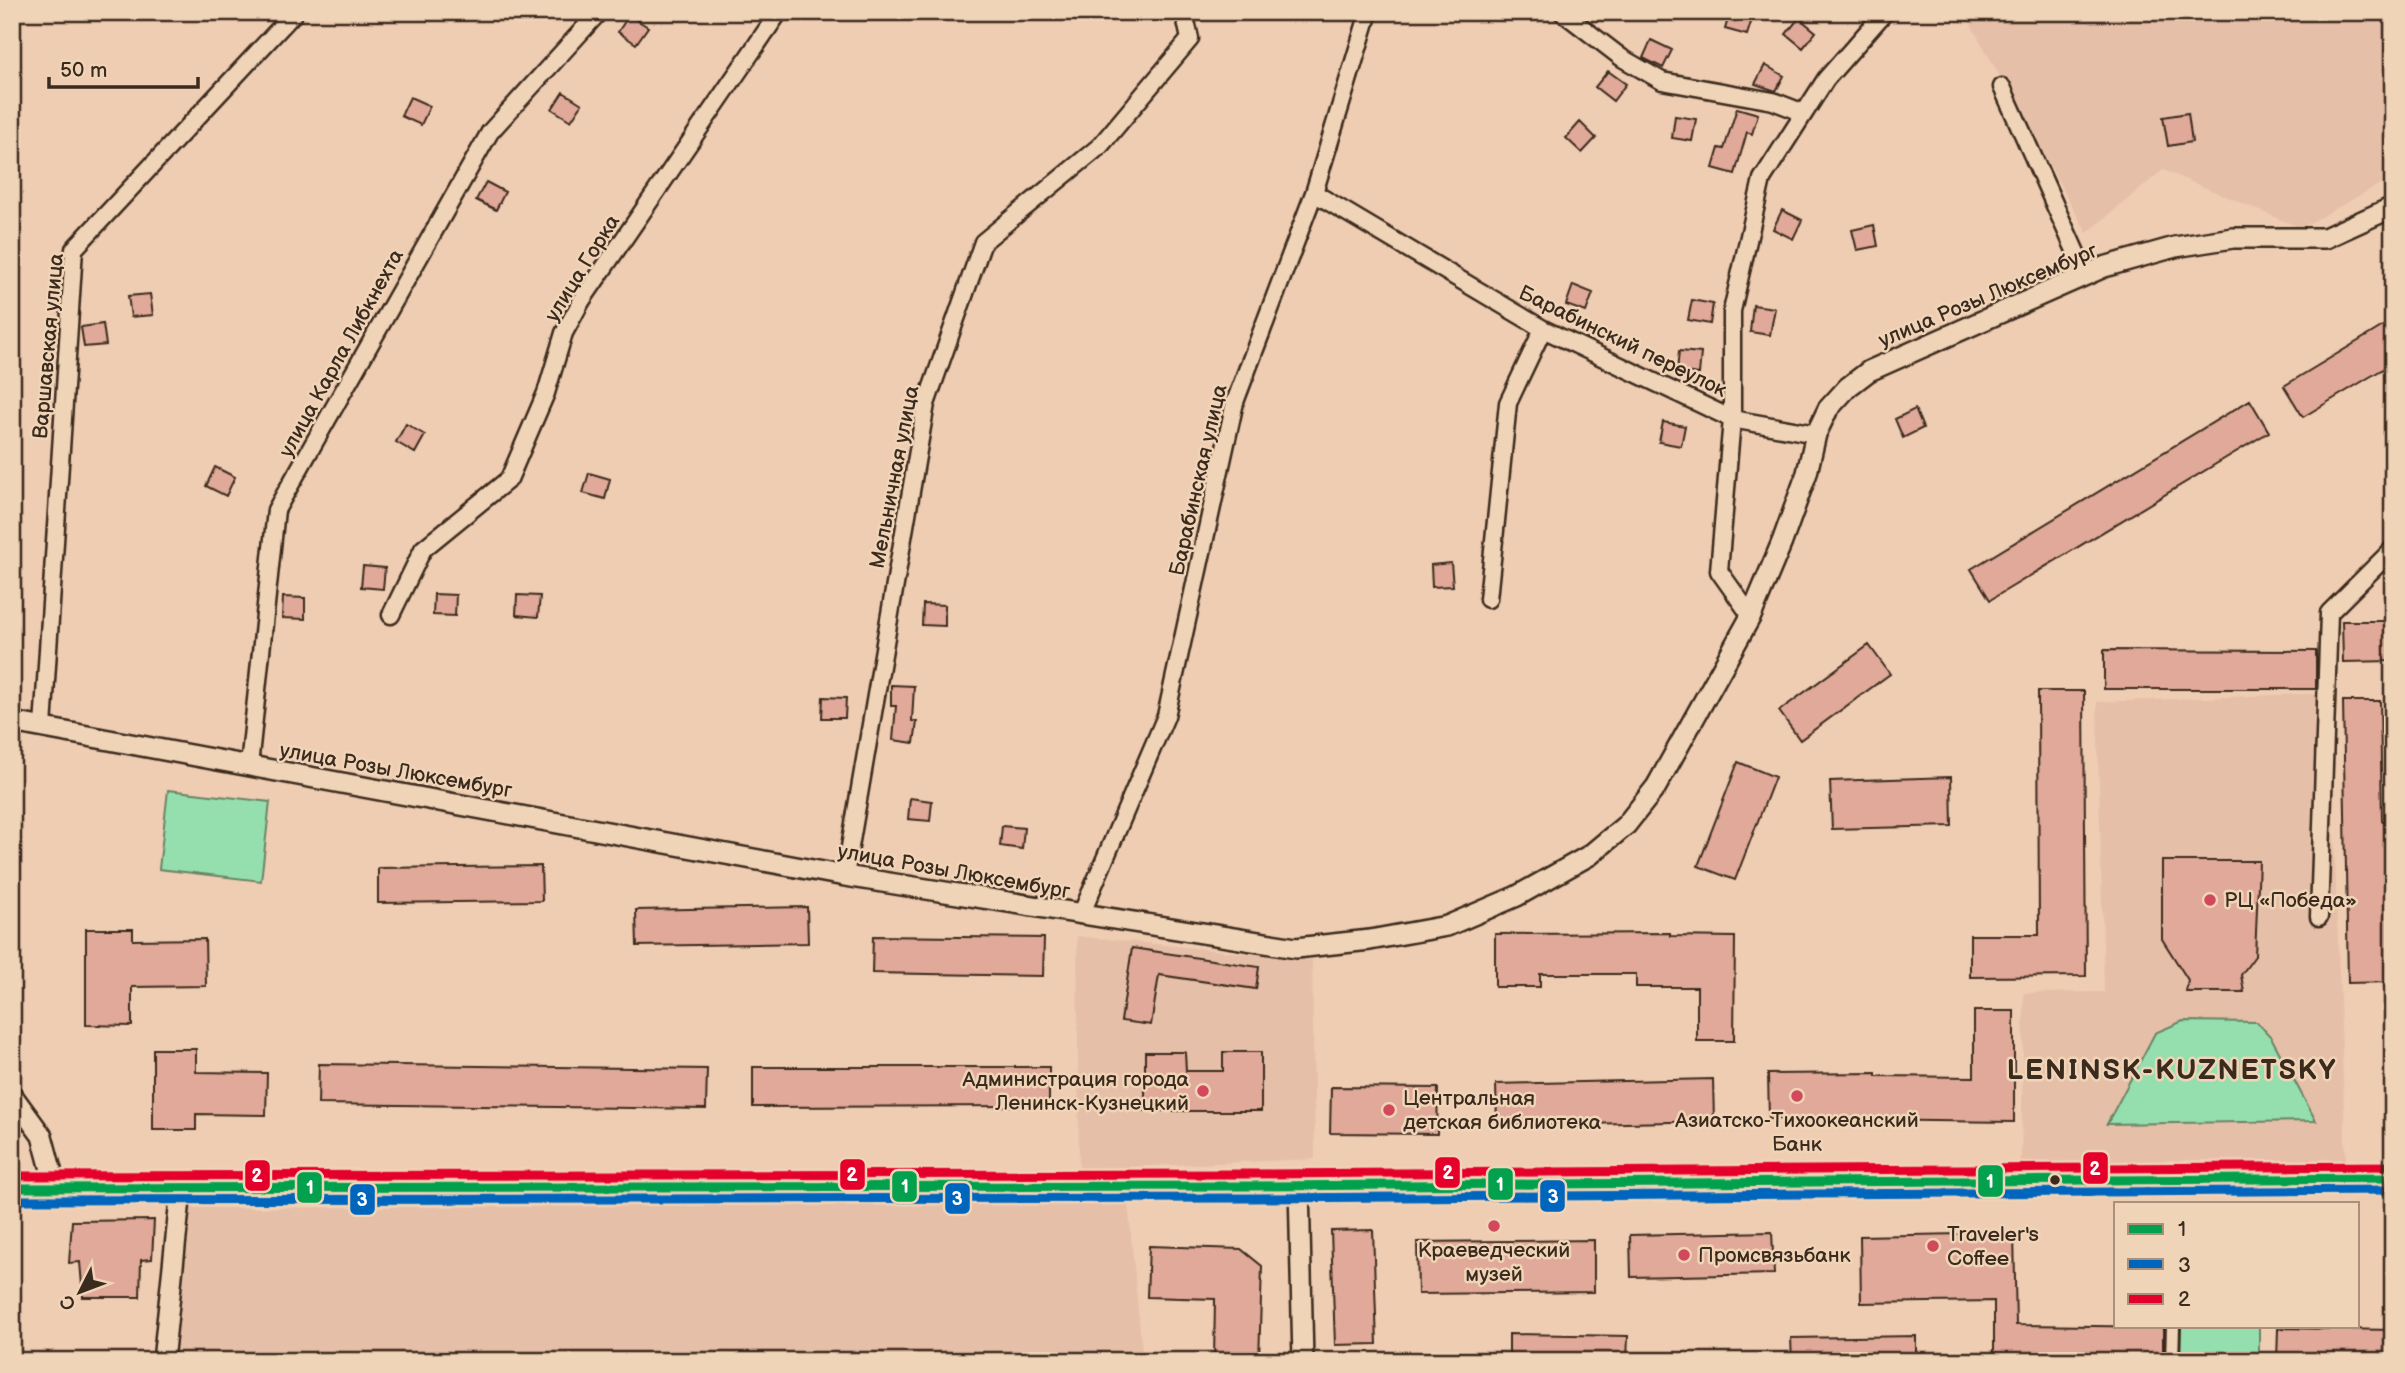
<svg xmlns="http://www.w3.org/2000/svg" width="2405" height="1373" font-family="'Balsamiq Sans',sans-serif">
  <rect width="100%" height="100%" fill="#efcdb3"/>
  <filter id="ink" filterUnits="userSpaceOnUse"><feTurbulence type="fractalNoise" baseFrequency=".0143" numOctaves="2"/><feDisplacementMap in="SourceGraphic" scale="14" xChannelSelector="R" yChannelSelector="G"/><feConvolveMatrix kernelMatrix="1 2 1 2 8 2 1 2 1" color-interpolation-filters="sRGB"/></filter>
  <g filter="url(#ink)">
    <path fill="#e6bfa8" d="M 1964,12 L 2393,12 L 2393,177 L 2301,228 L 2163,170 L 2087,233 Z
      M 2329,693 L 2346,1163 L 2021,1166 L 2024,993 L 2104,992 L 2097,702 Z
      M 1077,936 L 1312,960 L 1315,1159 L 1079,1169 Z
      M 1128,1204 L 1143,1361 L 164,1361 L 182,1208 Z"/>
    <path fill="#95dfae" stroke="#688466" stroke-width="2" d="M 168,790 L 270,802 L 261,881 L 159,869 Z
      M 2183,1021 L 2257,1022 L 2271,1037 L 2316,1121 L 2107,1124 L 2155,1033 Z
      M 2165,1326 L 2259,1326 L 2259,1361 L 2164,1361 Z"/>
    <path fill="#e0a999" stroke="#3b2a1e" stroke-width="2" d="M 1730,12 L 1753,16 L 1747,35 L 1725,29 Z
      M 629,15 L 648,27 L 636,44 L 618,32 Z
      M 1799,18 L 1816,32 L 1803,48 L 1786,34 Z
      M 1651,40 L 1672,50 L 1663,68 L 1643,58 Z
      M 1765,65 L 1784,76 L 1776,91 L 1755,84 Z
      M 1608,71 L 1626,84 L 1613,101 L 1595,87 Z
      M 563,92 L 582,104 L 571,121 L 552,109 Z
      M 410,97 L 430,106 L 421,125 L 401,116 Z
      M 1737,108 L 1758,114 L 1752,134 L 1747,132 L 1735,174 L 1713,168 L 1719,148 L 1724,149 Z
      M 2188,113 L 2192,142 L 2168,146 L 2163,117 Z
      M 1675,116 L 1696,119 L 1692,141 L 1672,138 Z
      M 1580,122 L 1596,138 L 1582,153 L 1566,138 Z
      M 486,182 L 505,192 L 496,210 L 476,200 Z
      M 1782,210 L 1802,220 L 1793,239 L 1773,229 Z
      M 1874,225 L 1878,246 L 1857,250 L 1852,230 Z
      M 1573,285 L 1593,293 L 1586,312 L 1566,305 Z
      M 150,294 L 153,315 L 131,317 L 128,296 Z
      M 1692,300 L 1713,304 L 1710,324 L 1688,320 Z
      M 1753,305 L 1775,308 L 1770,335 L 1750,332 Z
      M 2393,320 L 2393,363 L 2303,417 L 2284,386 Z
      M 103,324 L 106,345 L 84,347 L 81,327 Z
      M 1679,351 L 1701,353 L 1699,374 L 1677,371 Z
      M 2250,400 L 2269,432 L 1990,600 L 1971,569 Z
      M 1915,409 L 1923,428 L 1903,438 L 1895,419 Z
      M 1663,422 L 1685,426 L 1681,446 L 1659,442 Z
      M 406,424 L 425,435 L 415,453 L 396,442 Z
      M 215,467 L 235,477 L 226,496 L 206,486 Z
      M 589,473 L 610,479 L 605,499 L 583,493 Z
      M 1451,563 L 1453,586 L 1432,587 L 1431,565 Z
      M 363,566 L 385,568 L 383,589 L 361,587 Z
      M 434,594 L 456,595 L 455,616 L 433,615 Z
      M 517,595 L 540,596 L 538,617 L 516,615 Z
      M 283,597 L 305,598 L 305,619 L 282,618 Z
      M 923,604 L 945,605 L 945,626 L 922,625 Z
      M 2342,621 L 2393,621 L 2393,661 L 2343,662 Z
      M 1869,645 L 1890,674 L 1800,740 L 1779,711 Z
      M 2104,650 L 2316,651 L 2316,689 L 2104,689 Z
      M 891,685 L 914,686 L 912,721 L 917,722 L 914,743 L 893,740 L 896,706 L 891,706 Z
      M 2038,691 L 2084,691 L 2086,976 L 1970,977 L 1970,935 L 2039,935 Z
      M 823,697 L 846,698 L 845,718 L 822,718 Z
      M 2343,701 L 2380,701 L 2382,821 L 2389,821 L 2393,982 L 2348,983 Z
      M 1738,762 L 1775,777 L 1735,880 L 1698,866 Z
      M 1951,777 L 1952,826 L 1832,829 L 1830,781 Z
      M 910,798 L 932,801 L 930,821 L 908,819 Z
      M 1002,826 L 1024,828 L 1022,849 L 1000,846 Z
      M 2162,861 L 2259,861 L 2255,956 L 2241,975 L 2244,992 L 2186,992 L 2188,980 L 2162,939 Z
      M 541,866 L 542,901 L 378,903 L 378,868 Z
      M 807,907 L 808,943 L 637,946 L 636,910 Z
      M 86,929 L 133,929 L 133,940 L 205,939 L 206,986 L 132,987 L 132,1026 L 86,1025 Z
      M 1670,933 L 1670,936 L 1735,937 L 1734,1041 L 1697,1041 L 1697,987 L 1636,987 L 1636,974 L 1540,974 L 1540,987 L 1495,987 L 1495,934 Z
      M 873,936 L 1044,938 L 1043,976 L 872,973 Z
      M 1132,948 L 1259,967 L 1256,989 L 1159,975 L 1151,1025 L 1121,1021 Z
      M 1974,1011 L 2014,1011 L 2014,1122 L 1769,1119 L 1768,1074 L 1876,1073 L 1876,1076 L 1974,1077 Z
      M 153,1049 L 196,1049 L 196,1072 L 267,1073 L 266,1115 L 196,1114 L 196,1130 L 153,1130 Z
      M 1145,1052 L 1185,1052 L 1186,1071 L 1223,1071 L 1223,1052 L 1261,1052 L 1261,1111 L 1145,1111 Z
      M 319,1064 L 707,1069 L 706,1109 L 318,1104 Z
      M 753,1067 L 1049,1067 L 1049,1106 L 753,1107 Z
      M 1713,1079 L 1714,1121 L 1497,1126 L 1496,1084 Z
      M 1331,1087 L 1438,1088 L 1437,1134 L 1330,1133 Z
      M 154,1220 L 152,1259 L 141,1260 L 140,1297 L 83,1297 L 80,1262 L 69,1263 L 72,1221 Z
      M 1373,1230 L 1377,1344 L 1335,1345 L 1331,1231 Z
      M 1772,1232 L 1774,1274 L 1631,1277 L 1630,1235 Z
      M 2014,1233 L 2016,1325 L 2163,1327 L 2163,1361 L 1994,1361 L 1994,1301 L 1861,1303 L 1860,1236 Z
      M 1594,1240 L 1594,1292 L 1418,1294 L 1417,1242 Z
      M 1149,1246 L 1241,1249 L 1262,1266 L 1259,1361 L 1214,1361 L 1215,1299 L 1147,1297 Z
      M 2278,1328 L 2393,1330 L 2393,1361 L 2277,1361 Z
      M 1509,1334 L 1628,1336 L 1627,1361 L 1509,1361 Z
      M 1916,1336 L 1916,1361 L 1792,1361 L 1791,1338 Z"/>
    <g fill="none" stroke-linecap="round" stroke-linejoin="round">
      <defs>
        <path id="pedestrian" d="M 2172,1361 L 2173,1326"/>
        <path id="minor" d="M 1562,12 L 1622,58 L 1662,81 L 1773,101 L 1804,113
          M 2002,87 L 2086,275
          M 1314,193 L 1543,329 L 1732,419 L 1816,434
          M 1488,599 L 1508,403 L 1543,329
          M 391,615 L 423,549 L 509,479 L 546,393 L 564,333 L 582,300 L 779,12
          M 1751,616 L 1719,571 L 1732,419 L 1732,311 L 1762,179 L 1826,79 L 1885,12
          M 43,727 L 74,249 L 295,12
          M 249,766 L 276,510 L 490,132 L 599,12
          M 845,876 L 926,404 L 983,242 L 1100,146 L 1190,39 L 1184,12
          M 1081,915 L 1166,716 L 1235,402 L 1314,193 L 1369,12
          M 2319,917 L 2329,613 L 2393,549"/>
        <path id="tertiary" d="M 12,722 L 845,876 L 1296,948 L 1370,940 L 1447,926 L 1517,896 L 1590,855 L 1626,825 L 1656,787 L 1751,616 L 1782,542 L 1807,473 L 1816,434 L 1828,409 L 1848,387 L 1869,371 L 2104,267 L 2175,247 L 2233,238 L 2325,238 L 2393,207
          M 12,1095 L 42,1136 L 56,1188
          M 1299,1185 L 1303,1361
          M 163,1361 L 181,1190"/>
        <path id="primary" d="M 12,1188 L 1253,1186 L 2393,1178"/>
      </defs>
      <use href="#pedestrian" stroke="#3b2a1e" stroke-width="18"/>
      <use href="#minor" stroke="#3b2a1e" stroke-width="21"/>
      <use href="#tertiary" stroke="#3b2a1e" stroke-width="24"/>
      <use href="#primary" stroke="#3b2a1e" stroke-width="30"/>
      <use href="#pedestrian" stroke="#f0d4b7" stroke-width="12"/>
      <use href="#minor" stroke="#f0d4b7" stroke-width="16"/>
      <use href="#tertiary" stroke="#f0d4b7" stroke-width="19"/>
      <use href="#primary" stroke="#f0d4b7" stroke-width="24"/>
      <defs>
        <path id="bus-1" d="M 12,1188 L 1253,1186 L 2393,1178"/>
        <path id="bus-2" d="M 12,1200 L 1253,1198 L 2393,1190"/>
        <path id="bus-3" d="M 12,1176 L 1253,1174 L 2393,1166"/>
      </defs>
      <use href="#bus-1" stroke="#f0d4b7" stroke-width="14"/>
      <use href="#bus-2" stroke="#f0d4b7" stroke-width="14"/>
      <use href="#bus-3" stroke="#f0d4b7" stroke-width="14"/>
      <use href="#bus-1" stroke="#03a04e" stroke-width="9"/>
      <use href="#bus-2" stroke="#0065bd" stroke-width="9"/>
      <use href="#bus-3" stroke="#e4002b" stroke-width="9"/>
    </g>
  </g>
  <g fill="#d1495b" stroke="#f0d4b7" stroke-width="2.5">
    <circle cx="2210" cy="900" r="7"/>
    <circle cx="1203" cy="1091" r="7"/>
    <circle cx="1797" cy="1096" r="7"/>
    <circle cx="1389" cy="1110" r="7"/>
    <circle cx="1494" cy="1226" r="7"/>
    <circle cx="1933" cy="1246" r="7"/>
    <circle cx="1684" cy="1255" r="7"/>
  </g>
  <circle fill="#3b2a1e" stroke="#f0d4b7" stroke-width="2.5" cx="2055" cy="1180" r="6"/>
  <g text-anchor="middle" stroke-width="5" stroke-linejoin="round" paint-order="stroke">
    <g font-size="21" fill="#3b2a1e" stroke="#f0d4b7">
      <text transform="translate(582 268) rotate(-58)" y="7">улица Горка</text>
      <text transform="translate(1988 295) rotate(-23)" y="7">улица Розы Люксембург</text>
      <text transform="translate(1623 341) rotate(26)" y="7">Барабинский переулок</text>
      <text transform="translate(48 346) rotate(-85)" y="7">Варшавская улица</text>
      <text transform="translate(341 353) rotate(-61)" y="7">улица Карла Либкнехта</text>
      <text transform="translate(894 477) rotate(-79)" y="7">Мельничная улица</text>
      <text transform="translate(1198 480) rotate(-77)" y="7">Барабинская улица</text>
      <text transform="translate(396 770) rotate(10)" y="7">улица Розы Люксембург</text>
      <text transform="translate(954 871) rotate(10)" y="7">улица Розы Люксембург</text>
    </g>
    <g font-size="21" fill="#3b2a1e" stroke="#f0d4b7" text-anchor="start">
      <text x="2224" y="907">РЦ «Победа»</text>
      <text x="1189" y="1086" text-anchor="end">Администрация города<tspan x="1189" dy="24">Ленинск-Кузнецкий</tspan></text>
      <text x="1403" y="1105">Центральная<tspan x="1403" dy="24">детская библиотека</tspan></text>
      <text x="1797" y="1127" text-anchor="middle">Азиатско-Тихоокеанский<tspan x="1797" dy="24">Банк</tspan></text>
      <text x="1947" y="1241">Traveler's<tspan x="1947" dy="24">Coffee</tspan></text>
      <text x="1494" y="1257" text-anchor="middle">Краеведческий<tspan x="1494" dy="24">музей</tspan></text>
      <text x="1698" y="1262">Промсвязьбанк</text>
    </g>
    <g font-size="28" font-weight="bold" letter-spacing="2" fill="#3b2a1e" stroke="#f0d4b7">
      <text x="2172" y="1079">LENINSK-KUZNETSKY</text>
    </g>
  </g>
  <g stroke="#f0d4b7" stroke-width="2.5">
    <rect x="2082" y="1151" width="27" height="34" rx="7" fill="#e4002b"/>
    <rect x="1434" y="1156" width="27" height="33" rx="7" fill="#e4002b"/>
    <rect x="839" y="1158" width="27" height="33" rx="7" fill="#e4002b"/>
    <rect x="244" y="1159" width="27" height="33" rx="7" fill="#e4002b"/>
    <rect x="1977" y="1164" width="27" height="34" rx="7" fill="#03a04e"/>
    <rect x="1487" y="1167" width="27" height="34" rx="7" fill="#03a04e"/>
    <rect x="891" y="1170" width="27" height="33" rx="7" fill="#03a04e"/>
    <rect x="296" y="1171" width="27" height="33" rx="7" fill="#03a04e"/>
    <rect x="1539" y="1179" width="27" height="34" rx="7" fill="#0065bd"/>
    <rect x="944" y="1182" width="27" height="33" rx="7" fill="#0065bd"/>
    <rect x="349" y="1183" width="27" height="33" rx="7" fill="#0065bd"/>
  </g>
  <g font-size="19" text-anchor="middle" font-weight="bold" fill="#fff">
    <text x="2095" y="1175">2</text>
    <text x="1448" y="1179">2</text>
    <text x="852" y="1181">2</text>
    <text x="257" y="1182">2</text>
    <text x="1990" y="1188">1</text>
    <text x="1500" y="1191">1</text>
    <text x="905" y="1193">1</text>
    <text x="310" y="1194">1</text>
    <text x="1553" y="1203">3</text>
    <text x="957" y="1205">3</text>
    <text x="362" y="1206">3</text>
  </g>
  <rect width="2405" height="1373" fill="none" stroke="#f0d4b7" stroke-width="42"/>
  <rect x="21" y="21" width="2363" height="1331" fill="none" stroke="#3b2a1e" stroke-width="2.5" filter="url(#ink)"/>
  <rect x="2114" y="1202" width="245" height="126" fill="#f0d4b7" stroke="#a8907a" stroke-width="2"/>
  <rect x="2128" y="1224" width="35" height="10" fill="#03a04e" stroke="#a8907a" stroke-width="2"/>
  <text x="2178" y="1236" font-size="21" fill="#3b2a1e">1</text>
  <rect x="2128" y="1259" width="35" height="10" fill="#0065bd" stroke="#a8907a" stroke-width="2"/>
  <text x="2178" y="1272" font-size="21" fill="#3b2a1e">3</text>
  <rect x="2128" y="1294" width="35" height="10" fill="#e4002b" stroke="#a8907a" stroke-width="2"/>
  <text x="2178" y="1306" font-size="21" fill="#3b2a1e">2</text>
  <g transform="translate(80 1292) rotate(228)" stroke="#f0d4b7" stroke-width="5" paint-order="stroke">
  <path d="M0-5L12 26L0 18L-12 26Z" fill="#3b2a1e"/>
  <text y="-10" font-size="19" font-weight="bold" text-anchor="middle" fill="#3b2a1e">С</text>
  </g>
  <path d="M49 77v10h149v-10" fill="none" stroke="#3b2a1e" stroke-width="3.5"/>
  <text x="60" y="77" font-size="21" fill="#3b2a1e" stroke="#f0d4b7" stroke-width="5" paint-order="stroke">50 m</text>
</svg>
